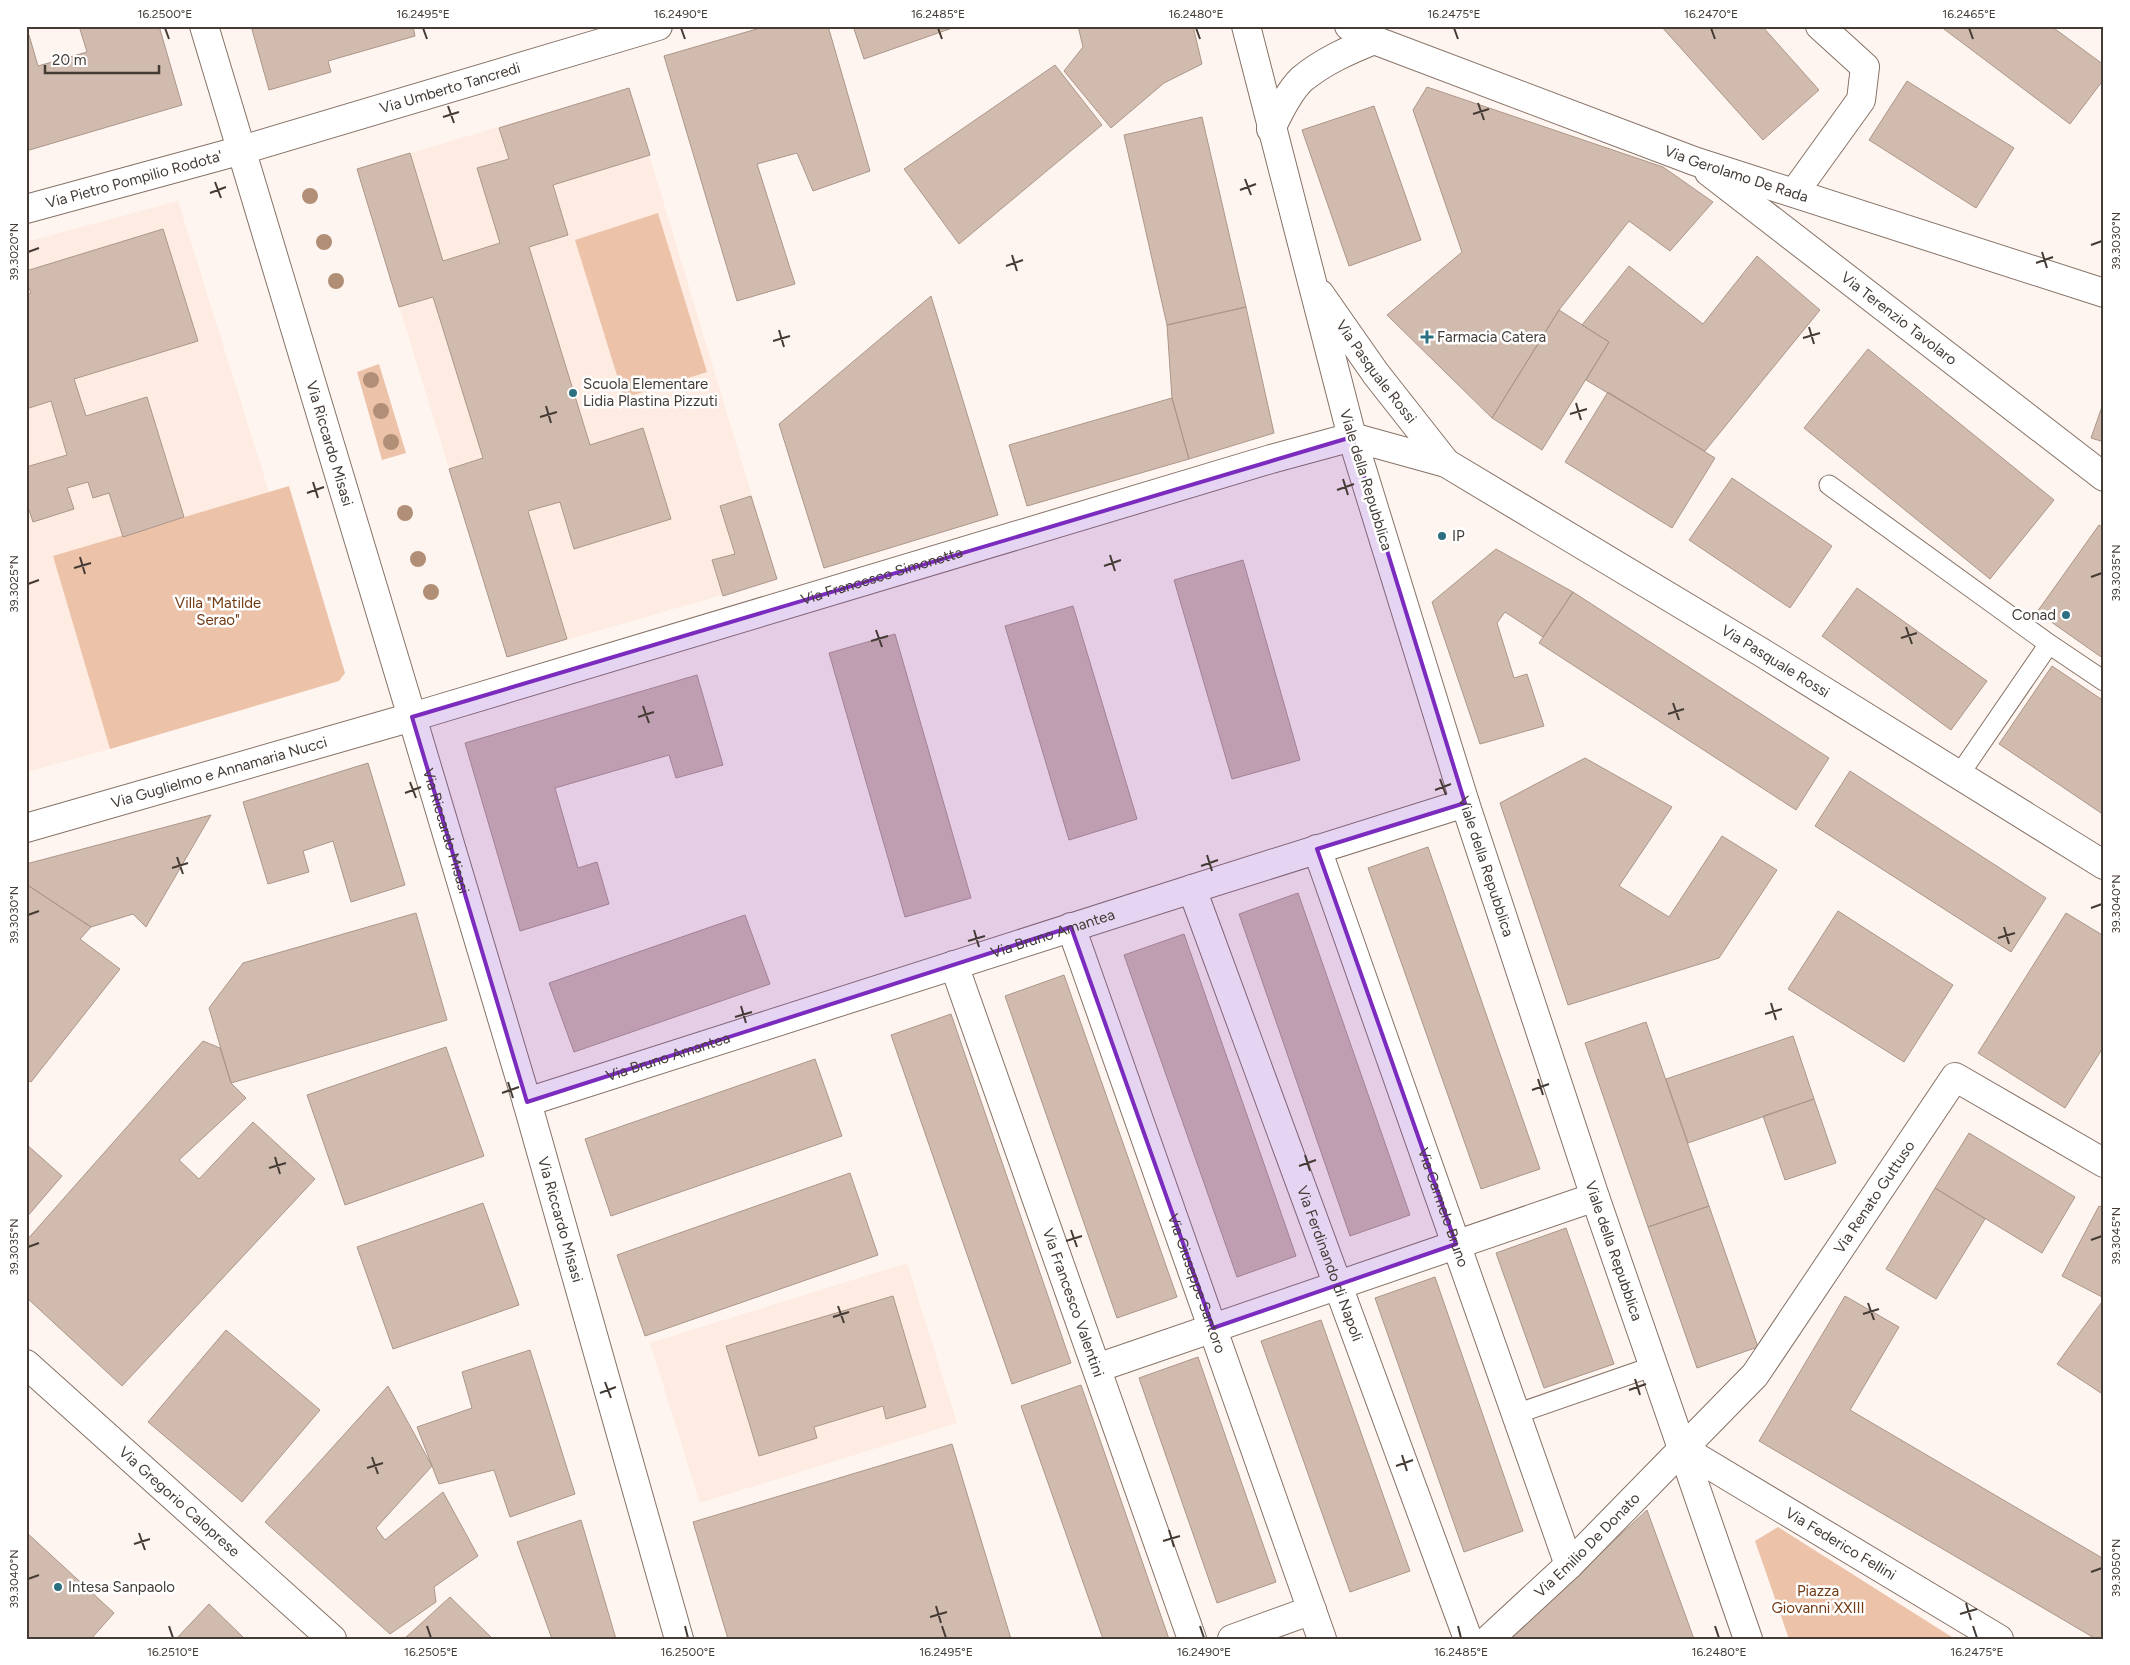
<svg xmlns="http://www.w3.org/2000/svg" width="2130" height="1665" font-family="Figtree,sans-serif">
  <rect width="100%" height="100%" fill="#fff5f0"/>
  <path fill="#feebe1" d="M 629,88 L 777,579 L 507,657 L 357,169 Z
    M 178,201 L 269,492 L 53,556 L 110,749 L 26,772 L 26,242 Z
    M 907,1263 L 957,1423 L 700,1503 L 650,1343 Z"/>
  <path fill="#ecc2a9" d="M 658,213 L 707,372 L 624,398 L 575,240 Z
    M 379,364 L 406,453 L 382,460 L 357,372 Z
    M 289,486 L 345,673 L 339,681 L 110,749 L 53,556 Z
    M 1778,1527 L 1955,1639 L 1789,1639 L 1755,1541 Z"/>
  <path fill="#d1bbae" stroke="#ac968a" d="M 79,26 L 159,26 L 182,105 L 26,151 L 26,36 L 29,35 L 38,66 L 87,52 Z
    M 251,26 L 413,26 L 415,36 L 328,61 L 331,72 L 269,90 Z
    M 767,26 L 828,26 L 870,171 L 813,191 L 797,153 L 757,164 L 795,284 L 737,301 L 664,56 Z
    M 853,26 L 958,26 L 864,59 Z
    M 1078,26 L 1193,26 L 1202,64 L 1164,83 L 1111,128 L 1064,71 L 1083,47 Z
    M 1661,26 L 1762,26 L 1819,90 L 1763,140 Z
    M 1940,26 L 2051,26 L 2104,65 L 2104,79 L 2070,124 Z
    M 1055,65 L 1102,125 L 959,244 L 904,169 Z
    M 1907,81 L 2014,148 L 1976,208 L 1869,140 Z
    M 1427,87 L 1663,167 L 1713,202 L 1670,251 L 1629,221 L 1559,310 L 1492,418 L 1387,315 L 1462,252 L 1413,110 Z
    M 629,88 L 650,155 L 553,185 L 568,235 L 529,247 L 590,445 L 643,428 L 671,519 L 574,549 L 560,502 L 528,511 L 567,639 L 507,657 L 449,469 L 483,458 L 452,358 L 433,297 L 399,307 L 357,169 L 410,153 L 443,261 L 500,243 L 477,168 L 509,159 L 499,128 Z
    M 1374,106 L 1421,240 L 1349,266 L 1302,130 Z
    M 1202,117 L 1246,307 L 1167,325 L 1124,135 Z
    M 163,229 L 198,341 L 74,379 L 86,416 L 147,397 L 184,517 L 123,537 L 109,493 L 93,498 L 88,482 L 67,488 L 74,509 L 33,522 L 26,501 L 26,467 L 67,455 L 51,401 L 26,409 L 26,295 L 31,293 L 26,280 L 26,271 Z
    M 1757,256 L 1820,310 L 1705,451 L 1586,380 L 1609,342 L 1582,325 L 1629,266 L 1703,324 Z
    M 931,296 L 998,515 L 824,568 L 779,424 Z
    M 1246,307 L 1274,433 L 1189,459 L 1172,398 L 1167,325 Z
    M 1559,310 L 1609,342 L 1542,450 L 1492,418 Z
    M 1868,349 L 2054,500 L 1990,579 L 1804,428 Z
    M 1608,392 L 1715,458 L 1672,528 L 1565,462 Z
    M 1172,398 L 1189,459 L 1027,506 L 1009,445 Z
    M 2104,401 L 2104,442 L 2091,438 Z
    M 1732,478 L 1832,546 L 1790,608 L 1689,540 Z
    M 751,496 L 777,579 L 723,596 L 712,560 L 735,554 L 720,506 Z
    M 2099,525 L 2104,528 L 2104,659 L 2037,612 Z
    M 1496,549 L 1573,592 L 1543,637 L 1505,612 L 1497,623 L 1514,678 L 1527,674 L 1544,726 L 1480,744 L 1432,602 Z
    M 1243,560 L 1300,760 L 1232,779 L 1174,580 Z
    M 1857,588 L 1987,681 L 1951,730 L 1822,636 Z
    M 1573,592 L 1829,758 L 1796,810 L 1539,643 Z
    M 1073,606 L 1137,819 L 1069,840 L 1005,626 Z
    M 895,634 L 971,898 L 905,917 L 829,653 Z
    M 2052,666 L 2104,701 L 2104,815 L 1999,744 Z
    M 697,675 L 723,765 L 676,778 L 669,755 L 555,788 L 578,868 L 597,862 L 609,904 L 520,931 L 465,743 Z
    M 1585,758 L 1672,807 L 1619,886 L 1669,917 L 1722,836 L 1777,870 L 1719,958 L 1568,1005 L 1500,803 Z
    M 368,763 L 405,885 L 351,902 L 333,841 L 303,851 L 309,872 L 268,884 L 243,802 Z
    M 1850,771 L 2046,898 L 2011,952 L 1815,826 Z
    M 211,815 L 146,927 L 133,914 L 91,927 L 26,884 L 26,864 Z
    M 1428,847 L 1540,1169 L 1481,1189 L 1368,868 Z
    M 26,884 L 91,927 L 80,939 L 120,969 L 31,1082 L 26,1079 Z
    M 1298,893 L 1410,1215 L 1350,1236 L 1239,914 Z
    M 1838,911 L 1953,985 L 1904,1062 L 1788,989 Z
    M 416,913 L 447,1020 L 231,1083 L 209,1008 L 243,963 Z
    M 2066,913 L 2104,936 L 2104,1046 L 2065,1108 L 1978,1053 Z
    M 745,915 L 770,984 L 574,1052 L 549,983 Z
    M 1184,934 L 1296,1256 L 1237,1277 L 1124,955 Z
    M 1064,975 L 1177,1297 L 1117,1318 L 1005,996 Z
    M 951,1014 L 1071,1363 L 1012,1384 L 891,1035 Z
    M 1646,1022 L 1709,1206 L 1648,1227 L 1585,1043 Z
    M 1793,1036 L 1814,1099 L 1688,1143 L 1666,1079 Z
    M 203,1041 L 220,1048 L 231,1083 L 246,1098 L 179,1160 L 199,1179 L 253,1122 L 315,1179 L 122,1386 L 26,1297 L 26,1241 Z
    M 446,1047 L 484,1156 L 345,1205 L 307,1095 Z
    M 815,1059 L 842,1136 L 611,1216 L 585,1139 Z
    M 1814,1099 L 1836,1163 L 1785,1180 L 1763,1116 Z
    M 1969,1133 L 2075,1197 L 2042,1253 L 1935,1188 Z
    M 26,1144 L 62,1176 L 26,1218 Z
    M 850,1173 L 878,1255 L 645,1336 L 617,1255 Z
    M 1935,1188 L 1985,1219 L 1936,1299 L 1886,1269 Z
    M 483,1203 L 519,1305 L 393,1349 L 357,1247 Z
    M 1709,1206 L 1758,1347 L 1697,1368 L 1648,1227 Z
    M 2099,1206 L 2104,1208 L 2104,1298 L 2062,1276 Z
    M 1566,1228 L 1614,1364 L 1544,1388 L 1496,1253 Z
    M 1435,1277 L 1523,1531 L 1464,1552 L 1375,1298 Z
    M 893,1296 L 926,1407 L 886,1419 L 883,1406 L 814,1427 L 817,1438 L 759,1456 L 726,1346 Z
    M 1845,1296 L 1899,1327 L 1850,1410 L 2104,1559 L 2104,1639 L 2096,1639 L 1759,1441 Z
    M 2104,1299 L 2104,1395 L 2057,1364 Z
    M 1321,1320 L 1410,1571 L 1350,1592 L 1261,1341 Z
    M 226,1330 L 320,1410 L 242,1502 L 148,1422 Z
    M 530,1350 L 575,1494 L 510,1517 L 494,1470 L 439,1484 L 417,1427 L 472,1408 L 462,1372 Z
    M 1198,1357 L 1276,1582 L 1217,1603 L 1139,1378 Z
    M 1081,1385 L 1169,1639 L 1103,1639 L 1021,1406 Z
    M 388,1386 L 432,1466 L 376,1528 L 385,1540 L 443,1492 L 478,1556 L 434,1587 L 436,1602 L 390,1634 L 265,1522 Z
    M 952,1444 L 1011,1639 L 728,1639 L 693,1522 Z
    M 1647,1510 L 1694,1639 L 1508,1639 Z
    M 581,1520 L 616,1639 L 552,1639 L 517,1542 Z
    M 26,1532 L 114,1613 L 91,1639 L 26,1639 Z
    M 450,1597 L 493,1639 L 404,1639 Z
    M 209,1604 L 245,1639 L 176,1639 Z"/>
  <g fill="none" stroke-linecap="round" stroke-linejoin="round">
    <defs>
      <path id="service" d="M 1829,485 L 2049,644
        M 1959,775 L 2049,644 L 2104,681
        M 1516,1414 L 1654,1366"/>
      <g id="minor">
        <path id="s1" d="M 1349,26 L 1374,40 L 1694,161 L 2104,293"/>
        <path d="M 1271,129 C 1278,114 1290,90 1302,79 C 1324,61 1349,50 1374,40"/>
        <path id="s2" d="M 1709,172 L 2104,477"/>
        <path d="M 1794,193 L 1861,100 L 1865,67 L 1820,26"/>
        <path id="s3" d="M 26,209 L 242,150 L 658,26"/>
        <path id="s4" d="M 26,828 L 412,717"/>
        <path id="s5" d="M 1317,849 L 1569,1565"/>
        <path id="s6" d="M 1192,889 L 1468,1639"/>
        <path id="s7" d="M 1071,927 L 1322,1639"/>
        <path id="s8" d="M 954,965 L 1192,1639"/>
        <path id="s9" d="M 527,1102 L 1192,889 L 1465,803"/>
        <path id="s10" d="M 26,1364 L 332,1639"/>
        <path d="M 1097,1368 L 1595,1197"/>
        <path id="s11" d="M 1683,1449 L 1999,1639"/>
        <path d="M 1232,1639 L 1312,1610"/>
        <path id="s12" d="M 1489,1639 L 1569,1565 L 1755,1375 L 1955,1077 L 2104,1163"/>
      </g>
      <g id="tertiary">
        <path id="s13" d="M 1352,437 L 1465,803 L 1595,1197 L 1748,1639"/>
        <path id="s14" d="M 412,717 L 527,1102 L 679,1639"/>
      </g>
      <g id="primary">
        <path id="s15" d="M 204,26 L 412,717 L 1271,459 L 1352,437"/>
        <path d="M 1246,26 L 1352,437"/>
        <path id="s16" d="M 1320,294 L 1376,374 L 1446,463"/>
        <path id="s17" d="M 1352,437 L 1446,463 L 1761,652 L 2104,865"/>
      </g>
    </defs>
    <use href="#service" stroke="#867266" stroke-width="21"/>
    <use href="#minor" stroke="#867266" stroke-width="30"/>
    <use href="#tertiary" stroke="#867266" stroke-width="30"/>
    <use href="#primary" stroke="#867266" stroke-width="30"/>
    <use href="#service" stroke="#fff" stroke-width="19"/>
    <use href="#minor" stroke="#fff" stroke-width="28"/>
    <use href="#tertiary" stroke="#fff" stroke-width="28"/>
    <use href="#primary" stroke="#fff" stroke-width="28"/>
  </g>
  <g fill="#b18e76">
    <circle cx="310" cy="196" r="8"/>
    <circle cx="324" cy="242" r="8"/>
    <circle cx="336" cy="281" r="8"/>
    <circle cx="371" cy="380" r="8"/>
    <circle cx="381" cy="411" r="8"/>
    <circle cx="391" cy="442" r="8"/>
    <circle cx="405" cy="513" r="8"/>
    <circle cx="418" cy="559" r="8"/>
    <circle cx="431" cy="592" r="8"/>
  </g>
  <path fill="#7b2cbf" fill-opacity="0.2" stroke="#7b2cbf" stroke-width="4" stroke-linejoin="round" d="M 1352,437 L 1465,803 L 1317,849 L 1456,1244 L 1213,1328 L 1071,927 L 527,1102 L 412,717 Z"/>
  <path fill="none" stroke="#443b35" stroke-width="2" d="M 165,28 L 169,39M 423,28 L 427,39M 681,28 L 685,39M 938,28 L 942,39M 1196,28 L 1200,39M 1454,28 L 1458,39M 1711,28 L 1715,39M 1969,28 L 1973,39M 1478,103 L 1484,120M 448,106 L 454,123M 1473,114 L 1489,109M 443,117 L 459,112M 1245,179 L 1251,195M 215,182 L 221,198M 1240,190 L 1256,184M 210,193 L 226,187M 2091,245 L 2102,241M 28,252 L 39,248M 2042,252 L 2047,268M 1012,255 L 1017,271M 2036,263 L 2053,257M 1006,266 L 1023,260M 1809,327 L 1814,344M 779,330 L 784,347M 1803,338 L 1820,333M 773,341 L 790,336M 1576,403 L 1581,420M 546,406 L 551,423M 1570,414 L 1587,409M 540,417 L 557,412M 1343,479 L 1348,495M 313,482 L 318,498M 1337,490 L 1354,484M 307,493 L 324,487M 1110,555 L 1115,571M 80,557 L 85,574M 1104,566 L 1121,560M 74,568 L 91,563M 2091,577 L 2102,573M 28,584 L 39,580M 1906,627 L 1912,644M 876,630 L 882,647M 1901,638 L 1917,633M 871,641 L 888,636M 1673,703 L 1679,720M 643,706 L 649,723M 1668,714 L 1684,709M 638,717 L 654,712M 1440,779 L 1446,795M 410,782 L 416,798M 1435,790 L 1451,784M 405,793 L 421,787M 1207,855 L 1212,871M 177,857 L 183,874M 1201,866 L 1218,860M 172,868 L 188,863M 2091,908 L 2102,904M 28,915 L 39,911M 2004,927 L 2009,944M 974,930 L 979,947M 1998,938 L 2015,933M 968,941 L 985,936M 1771,1003 L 1776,1020M 741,1006 L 746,1023M 1765,1014 L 1782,1009M 735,1017 L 752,1012M 1538,1079 L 1543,1095M 508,1082 L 513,1098M 1532,1090 L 1549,1084M 502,1093 L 519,1087M 1305,1155 L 1310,1171M 275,1157 L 280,1174M 1299,1166 L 1316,1160M 269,1168 L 286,1163M 1071,1230 L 1077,1247M 2091,1240 L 2102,1236M 1066,1241 L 1082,1236M 28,1247 L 39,1243M 1868,1303 L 1874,1320M 838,1306 L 844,1323M 1863,1314 L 1879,1309M 833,1317 L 849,1312M 1635,1379 L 1640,1395M 605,1382 L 611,1398M 1629,1390 L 1646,1384M 600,1393 L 616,1387M 1402,1455 L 1407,1471M 372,1457 L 378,1474M 1396,1466 L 1413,1460M 367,1468 L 383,1463M 1169,1530 L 1174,1547M 139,1533 L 145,1550M 1163,1541 L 1180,1536M 134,1544 L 150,1539M 2091,1572 L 2102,1568M 28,1579 L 39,1575M 1966,1603 L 1971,1620M 936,1606 L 941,1623M 1960,1614 L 1977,1609M 930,1617 L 947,1612M 169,1626 L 173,1638M 427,1626 L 431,1638M 685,1626 L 688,1638M 942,1626 L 946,1638M 1200,1626 L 1204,1638M 1458,1626 L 1461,1638M 1715,1626 L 1719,1638M 1973,1626 L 1977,1638"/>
  <g fill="#2b6f80" stroke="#fff" stroke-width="2">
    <path d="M1424.5 329.5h5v5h5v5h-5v5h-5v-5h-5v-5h5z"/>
    <circle cx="573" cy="393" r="5"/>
    <circle cx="1442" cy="536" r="5"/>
    <circle cx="2066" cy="615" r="5"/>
    <circle cx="58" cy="1587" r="5"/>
  </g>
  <g text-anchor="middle" stroke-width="5" stroke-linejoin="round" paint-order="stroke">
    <g font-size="15" fill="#443b35" stroke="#fff">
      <text dy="5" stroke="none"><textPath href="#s3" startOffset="441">Via Umberto Tancredi</textPath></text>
      <text dy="5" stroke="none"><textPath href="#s1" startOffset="415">Via Gerolamo De Rada</textPath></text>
      <text dy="5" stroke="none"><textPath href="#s3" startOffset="112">Via Pietro Pompilio Rodota'</textPath></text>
      <text dy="5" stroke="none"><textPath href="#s2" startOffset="240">Via Terenzio Tavolaro</textPath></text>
      <text dy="5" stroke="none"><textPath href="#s16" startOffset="96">Via Pasquale Rossi</textPath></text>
      <text dy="5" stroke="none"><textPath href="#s15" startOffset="436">Via Riccardo Misasi</textPath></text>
      <text transform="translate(1366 480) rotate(73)" y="5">Viale della Repubblica</text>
      <text dy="5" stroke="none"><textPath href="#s15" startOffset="1212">Via Francesco Simonetta</textPath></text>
      <text dy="5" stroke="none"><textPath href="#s17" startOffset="482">Via Pasquale Rossi</textPath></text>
      <text dy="5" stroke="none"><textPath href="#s4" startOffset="201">Via Guglielmo e Annamaria Nucci</textPath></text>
      <text dy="5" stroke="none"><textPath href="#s14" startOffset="119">Via Riccardo Misasi</textPath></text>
      <text dy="5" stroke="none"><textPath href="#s13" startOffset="450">Viale della Repubblica</textPath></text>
      <text dy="5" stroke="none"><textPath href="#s9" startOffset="552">Via Bruno Amantea</textPath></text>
      <text dy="5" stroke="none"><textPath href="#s9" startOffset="148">Via Bruno Amantea</textPath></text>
      <text dy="5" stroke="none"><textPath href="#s12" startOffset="589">Via Renato Guttuso</textPath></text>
      <text dy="5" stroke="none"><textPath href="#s5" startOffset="380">Via Carmelo Bruno</textPath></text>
      <text dy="5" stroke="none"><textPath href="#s14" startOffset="524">Via Riccardo Misasi</textPath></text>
      <text dy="5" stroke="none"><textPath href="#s13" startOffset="855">Viale della Repubblica</textPath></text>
      <text dy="5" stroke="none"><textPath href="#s6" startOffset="399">Via Ferdinando di Napoli</textPath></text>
      <text dy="5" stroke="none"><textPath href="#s7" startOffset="378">Via Giuseppe Santoro</textPath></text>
      <text dy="5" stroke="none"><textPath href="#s8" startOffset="358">Via Francesco Valentini</textPath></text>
      <text dy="5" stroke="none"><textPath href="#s10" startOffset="206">Via Gregorio Caloprese</textPath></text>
      <text dy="5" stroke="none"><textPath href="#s11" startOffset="184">Via Federico Fellini</textPath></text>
      <text dy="5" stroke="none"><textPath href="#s12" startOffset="136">Via Emilio De Donato</textPath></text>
    </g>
    <g font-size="15" fill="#443b35" stroke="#fff" text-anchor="start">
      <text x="1437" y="342">Farmacia Catera</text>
      <text x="583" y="389">Scuola Elementare<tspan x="583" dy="17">Lidia Plastina Pizzuti</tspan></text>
      <text x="1452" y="541">IP</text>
      <text x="2056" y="620" text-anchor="end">Conad</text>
      <text x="68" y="1592">Intesa Sanpaolo</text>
    </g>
    <g font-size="15" fill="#723a13" stroke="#fff">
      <text x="218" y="608">Villa "Matilde<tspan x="218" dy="17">Serao"</tspan></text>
      <text x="1818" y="1596">Piazza<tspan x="1818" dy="17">Giovanni XXIII</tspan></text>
    </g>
  </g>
  <rect width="2130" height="1665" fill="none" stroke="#ffffff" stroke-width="55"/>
  <path d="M45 65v8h114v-8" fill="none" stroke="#443b35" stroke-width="2.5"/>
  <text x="52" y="65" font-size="15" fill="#443b35" stroke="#ffffff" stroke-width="4" paint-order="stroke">20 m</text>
  <rect x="28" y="28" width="2074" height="1610" fill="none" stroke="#443b35" stroke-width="2"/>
  <g font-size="12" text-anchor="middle" fill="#443b35">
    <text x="165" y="18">16.2500°E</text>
    <text x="423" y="18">16.2495°E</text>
    <text x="681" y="18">16.2490°E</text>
    <text x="938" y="18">16.2485°E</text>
    <text x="1196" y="18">16.2480°E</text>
    <text x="1454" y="18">16.2475°E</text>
    <text x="1711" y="18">16.2470°E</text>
    <text x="1969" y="18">16.2465°E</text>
    <text transform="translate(2116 241) rotate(-90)" y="4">39.3030°N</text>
    <text transform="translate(14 252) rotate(-90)" y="4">39.3020°N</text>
    <text transform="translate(2116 573) rotate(-90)" y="4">39.3035°N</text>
    <text transform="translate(14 584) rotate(-90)" y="4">39.3025°N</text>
    <text transform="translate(2116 904) rotate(-90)" y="4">39.3040°N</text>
    <text transform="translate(14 915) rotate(-90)" y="4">39.3030°N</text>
    <text transform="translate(2116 1236) rotate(-90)" y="4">39.3045°N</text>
    <text transform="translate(14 1247) rotate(-90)" y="4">39.3035°N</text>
    <text transform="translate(2116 1568) rotate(-90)" y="4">39.3050°N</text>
    <text transform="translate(14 1579) rotate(-90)" y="4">39.3040°N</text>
    <text x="173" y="1656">16.2510°E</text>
    <text x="431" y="1656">16.2505°E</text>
    <text x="688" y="1656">16.2500°E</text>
    <text x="946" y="1656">16.2495°E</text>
    <text x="1204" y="1656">16.2490°E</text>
    <text x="1461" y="1656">16.2485°E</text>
    <text x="1719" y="1656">16.2480°E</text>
    <text x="1977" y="1656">16.2475°E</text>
  </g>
</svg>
